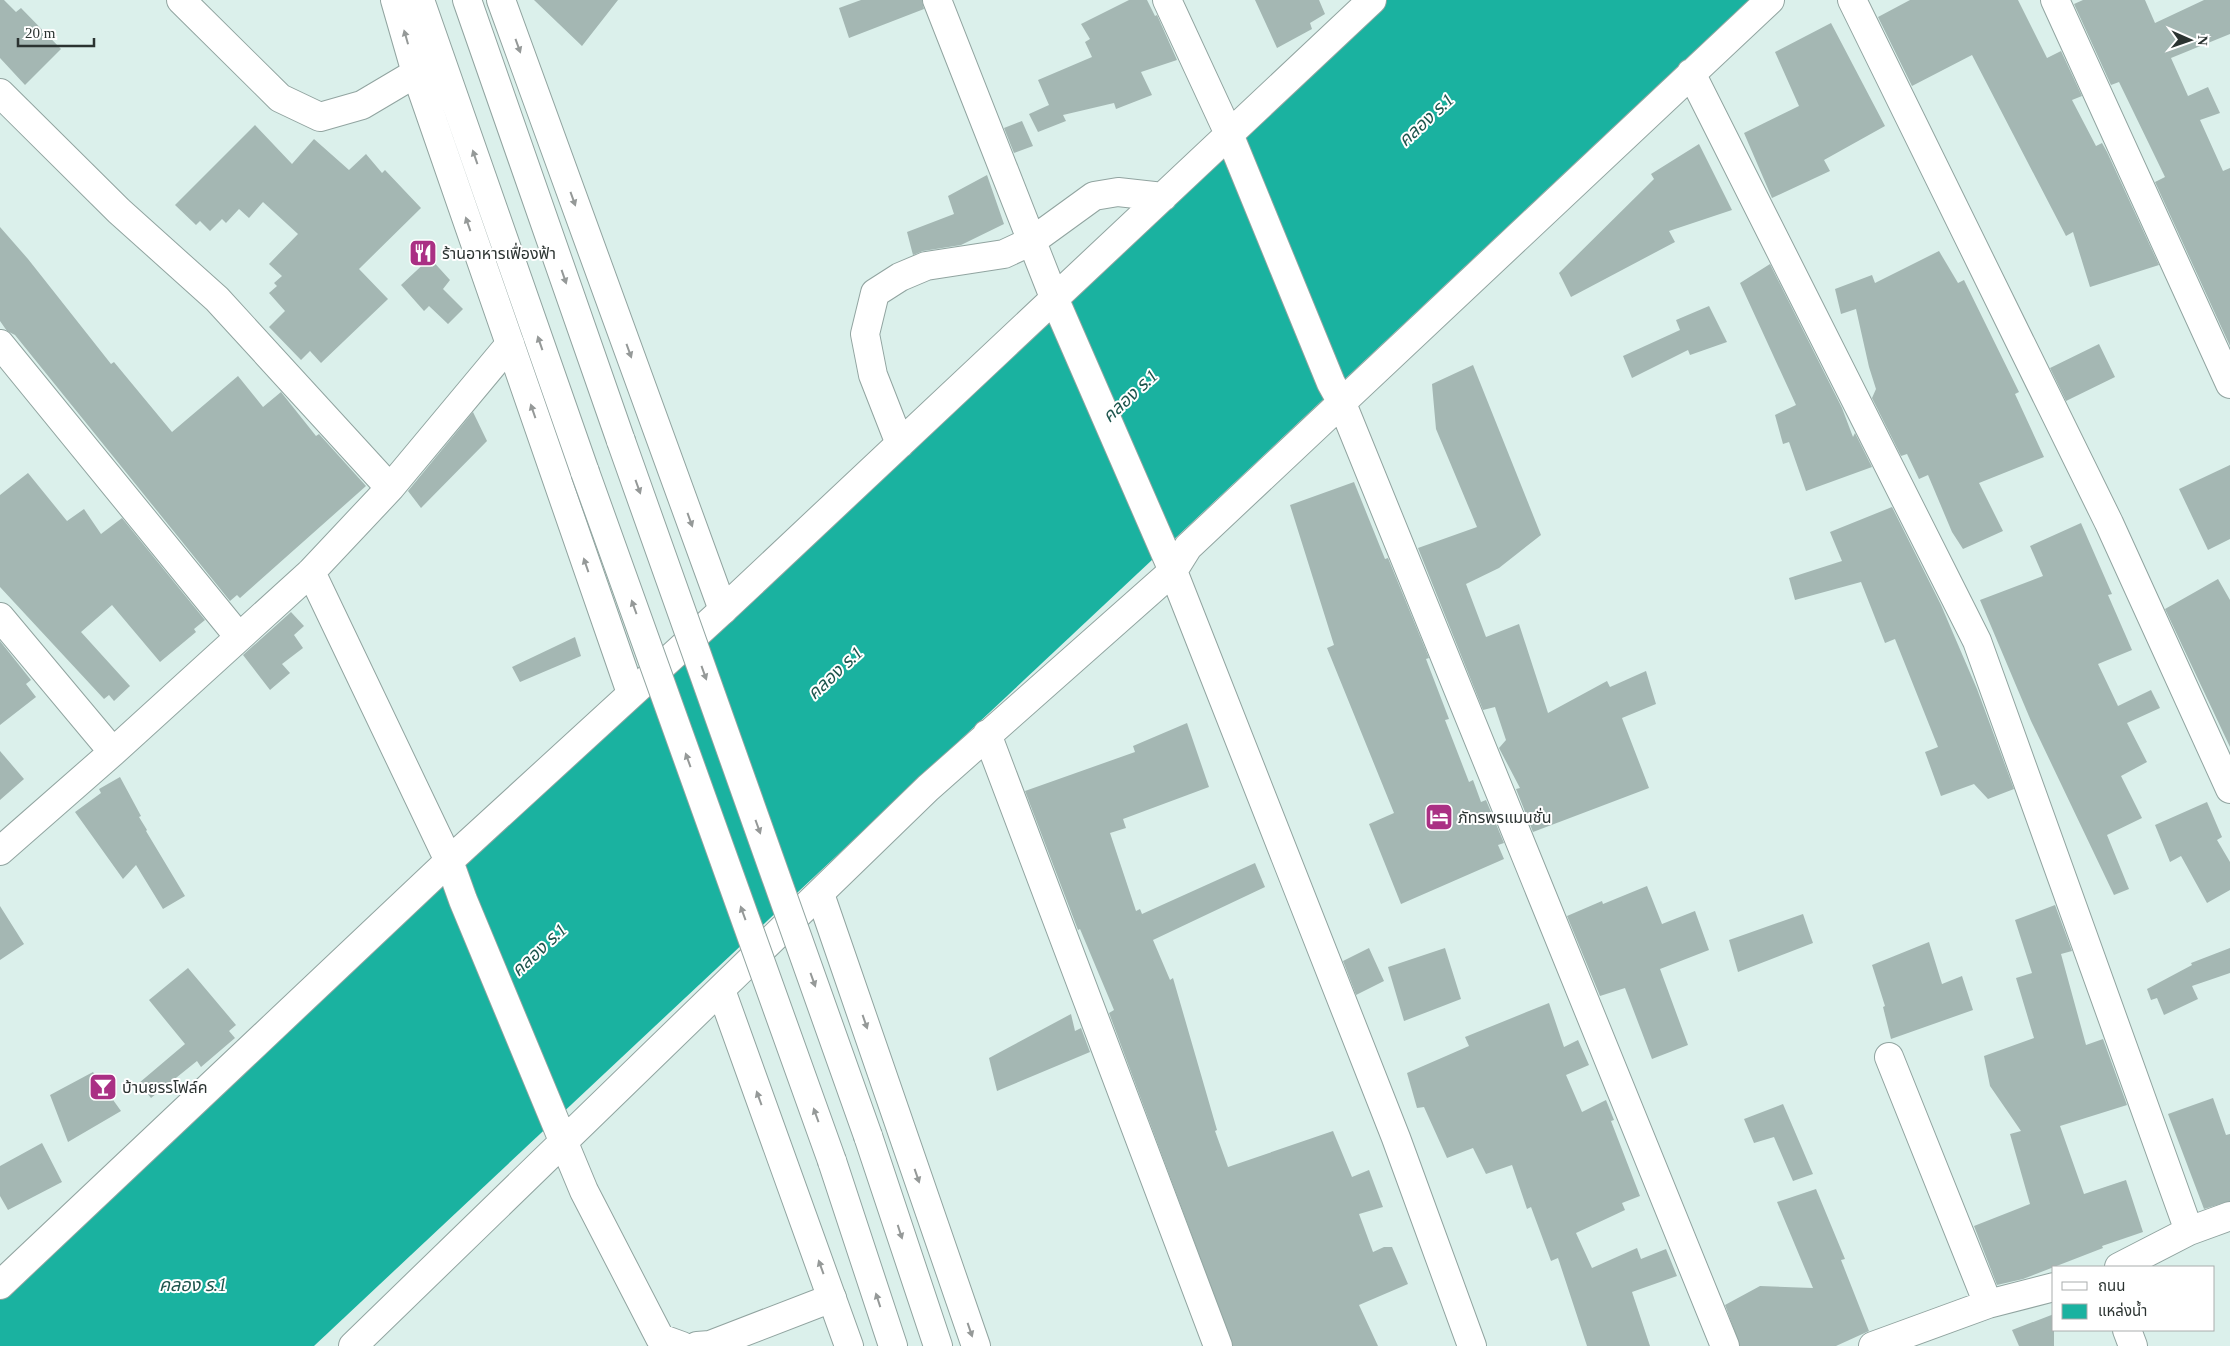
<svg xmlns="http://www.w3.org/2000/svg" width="2230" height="1346" font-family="'Times New Roman','Noto Sans Thai',serif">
  <rect width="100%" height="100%" fill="#dbf0eb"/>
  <path fill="#1ab2a0" d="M 1380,0 L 1749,0 L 314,1346 L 0,1346 L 0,1290 Z"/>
  <path fill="#a4b7b3" d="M 0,0 L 4,0 L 16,12 L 21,8 L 61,49 L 25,85 L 0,58 Z
    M 534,0 L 618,0 L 582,46 Z
    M 861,0 L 922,0 L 924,9 L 849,38 L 839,8 Z
    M 1129,0 L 1147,0 L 1155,16 L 1157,15 L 1177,60 L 1141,72 L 1152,95 L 1116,109 L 1114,103 L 1063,115 L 1066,121 L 1038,132 L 1029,114 L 1049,105 L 1038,80 L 1092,57 L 1085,42 L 1090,39 L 1081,24 Z
    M 1255,0 L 1319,0 L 1325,14 L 1310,23 L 1312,29 L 1277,48 Z
    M 1910,0 L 2018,0 L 2047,58 L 2061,51 L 2082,96 L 2072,100 L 2096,146 L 2102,143 L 2107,152 L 2159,265 L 2090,287 L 2073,232 L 2066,236 L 1972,55 L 1912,86 L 1878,17 Z
    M 2083,0 L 2145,0 L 2155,23 L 2204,0 L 2230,0 L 2230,34 L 2171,58 L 2188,96 L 2208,87 L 2220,113 L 2200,120 L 2223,171 L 2230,168 L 2230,346 L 2155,182 L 2165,177 L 2119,82 L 2111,85 L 2074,4 Z
    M 1831,23 L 1885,126 L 1824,160 L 1830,171 L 1772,198 L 1744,133 L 1799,106 L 1775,52 Z
    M 1022,121 L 1033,146 L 1014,153 L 1004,128 Z
    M 255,125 L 292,164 L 314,139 L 349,170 L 366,154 L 382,173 L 385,170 L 421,208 L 359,269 L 388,299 L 321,363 L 310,351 L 301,360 L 269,327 L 285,311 L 269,293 L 277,286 L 274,283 L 282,276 L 269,264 L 298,234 L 263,202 L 249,218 L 239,209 L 226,223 L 222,219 L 210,231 L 200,221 L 196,225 L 175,205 Z
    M 1699,144 L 1732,210 L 1669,231 L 1675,242 L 1571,297 L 1559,273 L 1654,179 L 1651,174 Z
    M 987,175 L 1004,224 L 961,245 L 923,251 L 913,255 L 907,232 L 954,214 L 948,196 Z
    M 0,227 L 28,259 L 111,364 L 114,362 L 172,432 L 238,376 L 263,407 L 281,392 L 316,436 L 319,434 L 366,486 L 240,598 L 237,595 L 230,601 L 15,335 L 7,331 L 0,321 Z
    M 1939,251 L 1958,283 L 1964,280 L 2019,392 L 2015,394 L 2044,457 L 1979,483 L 2003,531 L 1963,549 L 1952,532 L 1928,475 L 1919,479 L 1907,454 L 1901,456 L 1872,398 L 1876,389 L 1869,367 L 1856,309 L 1841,314 L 1835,289 L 1872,275 L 1875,283 Z
    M 430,258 L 450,280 L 443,289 L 463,309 L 448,324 L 429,306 L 424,311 L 401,285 Z
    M 1770,264 L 1842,408 L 1853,437 L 1855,433 L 1872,467 L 1806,491 L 1789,442 L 1783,444 L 1775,415 L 1796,405 L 1740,283 Z
    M 1709,306 L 1727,342 L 1690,355 L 1688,350 L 1632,378 L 1623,356 L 1680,330 L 1676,320 Z
    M 2099,344 L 2115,377 L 2066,401 L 2050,368 Z
    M 1473,365 L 1541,535 L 1499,568 L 1466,584 L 1486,637 L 1519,624 L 1548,713 L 1607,681 L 1610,687 L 1646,671 L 1656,704 L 1622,718 L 1649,788 L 1533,832 L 1516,789 L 1520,788 L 1499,748 L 1506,740 L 1495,707 L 1483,710 L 1418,548 L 1477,527 L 1436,429 L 1432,384 Z
    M 473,412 L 487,441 L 421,508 L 408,491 Z
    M 2230,465 L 2230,539 L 2208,550 L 2179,489 Z
    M 28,473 L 67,521 L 84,509 L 101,534 L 122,518 L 205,620 L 194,629 L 196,632 L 160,662 L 112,605 L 81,632 L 130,686 L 114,701 L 109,695 L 104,699 L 0,587 L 0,495 Z
    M 1354,482 L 1385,559 L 1388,558 L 1429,658 L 1426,659 L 1449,719 L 1445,720 L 1469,782 L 1473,780 L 1481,802 L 1486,800 L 1504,843 L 1498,845 L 1504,859 L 1401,904 L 1369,824 L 1394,813 L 1327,648 L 1334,645 L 1290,505 Z
    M 1892,507 L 1941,605 L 1977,689 L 2014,789 L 1988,799 L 1974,784 L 1941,796 L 1925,752 L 1938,747 L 1895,639 L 1885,643 L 1861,582 L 1795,600 L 1789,578 L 1842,561 L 1830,532 Z
    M 2081,523 L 2112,594 L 2108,595 L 2132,650 L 2098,664 L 2118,706 L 2151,690 L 2160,708 L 2127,723 L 2147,762 L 2121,776 L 2142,818 L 2107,835 L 2129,889 L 2114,895 L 2031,721 L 1980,600 L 2043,576 L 2030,546 Z
    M 2218,579 L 2230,600 L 2230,747 L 2165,609 Z
    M 291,612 L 304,626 L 294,635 L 303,648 L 282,664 L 290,673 L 270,690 L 243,655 Z
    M 575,637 L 581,656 L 520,682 L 512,667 Z
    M 0,641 L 31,680 L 26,684 L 36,697 L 0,725 Z
    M 1187,723 L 1209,787 L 1123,819 L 1126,828 L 1110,833 L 1136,911 L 1140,909 L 1142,914 L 1255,863 L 1265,887 L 1153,940 L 1170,980 L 1173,978 L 1217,1130 L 1215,1131 L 1228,1167 L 1333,1131 L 1352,1177 L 1369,1170 L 1383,1207 L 1359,1214 L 1373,1252 L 1384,1247 L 1392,1247 L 1408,1284 L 1359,1305 L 1378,1346 L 1233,1346 L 1109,1013 L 1114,1010 L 1080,929 L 1078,930 L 1025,791 L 1135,752 L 1133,746 Z
    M 0,751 L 24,779 L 0,800 Z
    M 120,777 L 141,816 L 139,817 L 147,830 L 146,831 L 185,896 L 163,909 L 136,865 L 123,879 L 75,812 L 101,793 L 99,789 Z
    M 2207,802 L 2222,837 L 2217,840 L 2230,862 L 2230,890 L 2207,903 L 2181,856 L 2170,862 L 2155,825 Z
    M 1647,886 L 1662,924 L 1695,911 L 1709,950 L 1660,969 L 1688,1045 L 1652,1059 L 1625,988 L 1600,996 L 1567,916 L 1602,901 L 1603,904 Z
    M 2055,905 L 2072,951 L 2061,954 L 2086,1045 L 2103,1039 L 2127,1105 L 2060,1126 L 2084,1194 L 2126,1180 L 2143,1232 L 2102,1246 L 2103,1248 L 2023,1279 L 1997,1285 L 1974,1226 L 2030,1204 L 2010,1134 L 2021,1131 L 1990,1086 L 1984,1056 L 2034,1038 L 2016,978 L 2032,973 L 2015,920 Z
    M 0,906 L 24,944 L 0,960 Z
    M 1803,914 L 1813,943 L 1738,972 L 1729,940 Z
    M 1929,942 L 1942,984 L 1962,976 L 1973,1010 L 1891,1039 L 1883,1007 L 1885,1006 L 1872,965 Z
    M 1369,948 L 1384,981 L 1356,995 L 1343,961 Z
    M 1445,948 L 1461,999 L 1404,1021 L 1388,967 Z
    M 2230,948 L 2230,973 L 2192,986 L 2198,999 L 2164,1015 L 2157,998 L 2151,1000 L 2147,989 L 2192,965 L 2191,963 Z
    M 188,968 L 236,1025 L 229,1031 L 235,1038 L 201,1067 L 197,1061 L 151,1098 L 139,1083 L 185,1044 L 149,1000 Z
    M 1549,1003 L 1564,1047 L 1578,1040 L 1589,1065 L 1566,1075 L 1582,1112 L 1606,1100 L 1614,1120 L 1611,1121 L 1640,1196 L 1622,1203 L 1625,1210 L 1576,1233 L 1592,1268 L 1637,1248 L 1641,1259 L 1666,1249 L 1677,1276 L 1632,1292 L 1650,1346 L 1587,1346 L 1558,1258 L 1551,1261 L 1531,1207 L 1527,1209 L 1512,1165 L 1486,1174 L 1473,1148 L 1447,1158 L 1424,1107 L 1417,1108 L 1407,1073 L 1469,1046 L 1465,1037 Z
    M 1071,1014 L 1075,1031 L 1081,1028 L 1090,1052 L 997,1091 L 989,1058 Z
    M 93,1072 L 121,1111 L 68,1142 L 50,1095 Z
    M 2213,1098 L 2226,1135 L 2230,1134 L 2230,1201 L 2204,1209 L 2168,1114 Z
    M 1783,1104 L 1813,1174 L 1793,1181 L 1774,1137 L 1754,1143 L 1744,1119 Z
    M 42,1143 L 62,1182 L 8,1210 L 0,1196 L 0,1166 Z
    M 1816,1189 L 1845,1259 L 1841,1260 L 1869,1331 L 1836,1346 L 1740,1346 L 1725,1305 L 1760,1286 L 1813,1288 L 1777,1202 Z
    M 2054,1314 L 2054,1346 L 2019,1346 L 2012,1330 Z"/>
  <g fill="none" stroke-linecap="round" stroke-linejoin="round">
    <defs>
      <path id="minor" d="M 181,0 L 280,98 L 320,117 L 362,105 L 416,73
        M 937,0 L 1055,300 L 1173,571 L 1396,1138 L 1472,1346
        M 1167,0 L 1229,134 L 1331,383 L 1341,401 L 1725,1346
        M 1852,0 L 2109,523 L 2230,789
        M 2055,0 L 2230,384
        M 1691,73 L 1977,641 L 2189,1231
        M 0,93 L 119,211 L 217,299 L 390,488
        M 0,344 L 239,637
        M 900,444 L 873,375 L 865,334 L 875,293 L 900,277 L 926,266 L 1004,254 L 1032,241 L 1094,196 L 1118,192 L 1163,197
        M 311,572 L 449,861 L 463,900 L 584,1191 L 660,1338 L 682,1346
        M 0,617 L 113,752
        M 987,734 L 1218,1346
        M 0,851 L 113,752 L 311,572 L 390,488 L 510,344
        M 1889,1057 L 1988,1304
        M 2119,1267 L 2189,1231 L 2230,1216
        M 0,1285 L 449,861 L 723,610 L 1372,0
        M 2127,1330 L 2133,1346
        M 353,1346 L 928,788 L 1173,571 L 1188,547 L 1770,0
        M 697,1346 L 710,1345 L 832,1298
        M 1873,1346 L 1988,1304 L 2054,1287"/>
      <path id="secondary" d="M 395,0 L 416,73 L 631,693
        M 420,0 L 585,472
        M 467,0 L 621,441
        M 501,0 L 723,610
        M 820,894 L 976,1346
        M 721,990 L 849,1346
        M 868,1136 L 938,1346
        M 832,1161 L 893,1346"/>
    </defs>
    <use href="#minor" stroke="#91a4a0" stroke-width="30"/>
    <use href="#secondary" stroke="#91a4a0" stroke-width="30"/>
    <use href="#minor" stroke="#fff" stroke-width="28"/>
    <use href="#secondary" stroke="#fff" stroke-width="28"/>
    <defs>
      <path id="secondary-bridge" d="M 621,441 L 868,1136
        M 585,472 L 832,1161"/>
    </defs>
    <use href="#secondary-bridge" stroke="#91a4a0" stroke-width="30" stroke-linecap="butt"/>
    <use href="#secondary-bridge" stroke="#fff" stroke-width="28"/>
  </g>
  <defs><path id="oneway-solid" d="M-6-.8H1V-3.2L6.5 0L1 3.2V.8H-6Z" transform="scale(1.25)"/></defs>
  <g fill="#959998">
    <use href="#oneway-solid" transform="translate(406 37) rotate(-106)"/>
    <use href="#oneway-solid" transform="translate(518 46) rotate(70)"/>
    <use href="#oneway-solid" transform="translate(475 157) rotate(-109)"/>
    <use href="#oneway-solid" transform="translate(573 199) rotate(70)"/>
    <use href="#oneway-solid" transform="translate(468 224) rotate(-109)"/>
    <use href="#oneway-solid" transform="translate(564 277) rotate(71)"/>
    <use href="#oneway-solid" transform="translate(540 343) rotate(-109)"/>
    <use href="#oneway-solid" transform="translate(629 351) rotate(70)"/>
    <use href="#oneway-solid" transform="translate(533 411) rotate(-109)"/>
    <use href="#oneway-solid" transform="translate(638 487) rotate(70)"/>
    <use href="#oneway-solid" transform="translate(690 520) rotate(70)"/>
    <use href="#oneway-solid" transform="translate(586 565) rotate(-109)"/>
    <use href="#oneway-solid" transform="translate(634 607) rotate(-110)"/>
    <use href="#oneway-solid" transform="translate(704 673) rotate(70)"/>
    <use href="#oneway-solid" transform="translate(688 760) rotate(-110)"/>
    <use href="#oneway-solid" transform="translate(758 827) rotate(70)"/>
    <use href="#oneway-solid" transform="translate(743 913) rotate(-110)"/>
    <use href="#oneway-solid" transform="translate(813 980) rotate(70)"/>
    <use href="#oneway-solid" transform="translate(865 1022) rotate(71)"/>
    <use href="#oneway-solid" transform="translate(759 1098) rotate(-110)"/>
    <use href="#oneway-solid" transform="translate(816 1115) rotate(-110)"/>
    <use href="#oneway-solid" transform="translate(917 1176) rotate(71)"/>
    <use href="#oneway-solid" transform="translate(900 1232) rotate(72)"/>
    <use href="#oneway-solid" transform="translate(821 1267) rotate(-110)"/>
    <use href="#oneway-solid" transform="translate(878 1300) rotate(-108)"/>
    <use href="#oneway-solid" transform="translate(970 1330) rotate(71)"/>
  </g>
  <defs>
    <symbol id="restaurant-square" viewBox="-11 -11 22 22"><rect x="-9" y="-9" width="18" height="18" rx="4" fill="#aa3084" stroke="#fff"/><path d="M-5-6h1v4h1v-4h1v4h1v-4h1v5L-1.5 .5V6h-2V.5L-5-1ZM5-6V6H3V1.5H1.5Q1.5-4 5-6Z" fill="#fff"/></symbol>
    <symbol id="hotel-square" viewBox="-11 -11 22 22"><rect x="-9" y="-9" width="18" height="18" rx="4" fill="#aa3084" stroke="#fff"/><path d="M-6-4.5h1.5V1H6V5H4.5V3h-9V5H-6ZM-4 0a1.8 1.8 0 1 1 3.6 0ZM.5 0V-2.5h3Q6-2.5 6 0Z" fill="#fff"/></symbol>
    <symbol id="bar-square" viewBox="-11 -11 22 22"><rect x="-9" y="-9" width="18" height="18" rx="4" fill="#aa3084" stroke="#fff"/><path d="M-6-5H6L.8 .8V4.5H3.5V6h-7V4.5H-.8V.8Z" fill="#fff"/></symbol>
  </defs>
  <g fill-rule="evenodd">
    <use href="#restaurant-square" x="407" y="237" width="32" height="32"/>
    <use href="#hotel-square" x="1423" y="801" width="32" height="32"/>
    <use href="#bar-square" x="87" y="1071" width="32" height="32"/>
  </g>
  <g text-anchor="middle" stroke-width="4" stroke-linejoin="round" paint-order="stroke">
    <g font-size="16" fill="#2b3331" stroke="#fff" text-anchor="start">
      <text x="442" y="259">ร้านอาหารเฟื่องฟ้า</text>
      <text x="1458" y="823">ภัทรพรแมนชั่น</text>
      <text x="122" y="1093">บ้านยรรโฟล์ค</text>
    </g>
    <g font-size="18" font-style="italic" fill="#1d554d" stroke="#fff">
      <text transform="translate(1426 120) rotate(-43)" y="6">คลอง ร.1</text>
      <text transform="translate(1130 396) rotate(-43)" y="6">คลอง ร.1</text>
      <text transform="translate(835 673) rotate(-43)" y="6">คลอง ร.1</text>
      <text transform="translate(539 950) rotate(-43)" y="6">คลอง ร.1</text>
      <text x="193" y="1291">คลอง ร.1</text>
    </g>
  </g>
  <rect x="2052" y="1266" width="162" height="65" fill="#ffffff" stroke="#aaadad"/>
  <rect x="2062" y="1282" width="25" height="8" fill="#ffffff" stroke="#aaadad"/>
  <text x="2098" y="1291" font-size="15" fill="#2b3331">ถนน</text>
  <rect x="2062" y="1304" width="25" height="15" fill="#1ab2a0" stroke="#aaadad"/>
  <text x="2098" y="1316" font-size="15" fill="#2b3331">แหล่งน้ำ</text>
  <g transform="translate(2190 40) rotate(92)" stroke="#ffffff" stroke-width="4" paint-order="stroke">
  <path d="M0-4L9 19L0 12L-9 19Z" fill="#2b3331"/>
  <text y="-8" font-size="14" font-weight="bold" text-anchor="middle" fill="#2b3331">N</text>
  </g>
  <path d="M18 38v8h76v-8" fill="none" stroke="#2b3331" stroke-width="2.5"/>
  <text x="25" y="38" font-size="15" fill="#2b3331" stroke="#ffffff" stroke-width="4" paint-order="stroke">20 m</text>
</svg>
